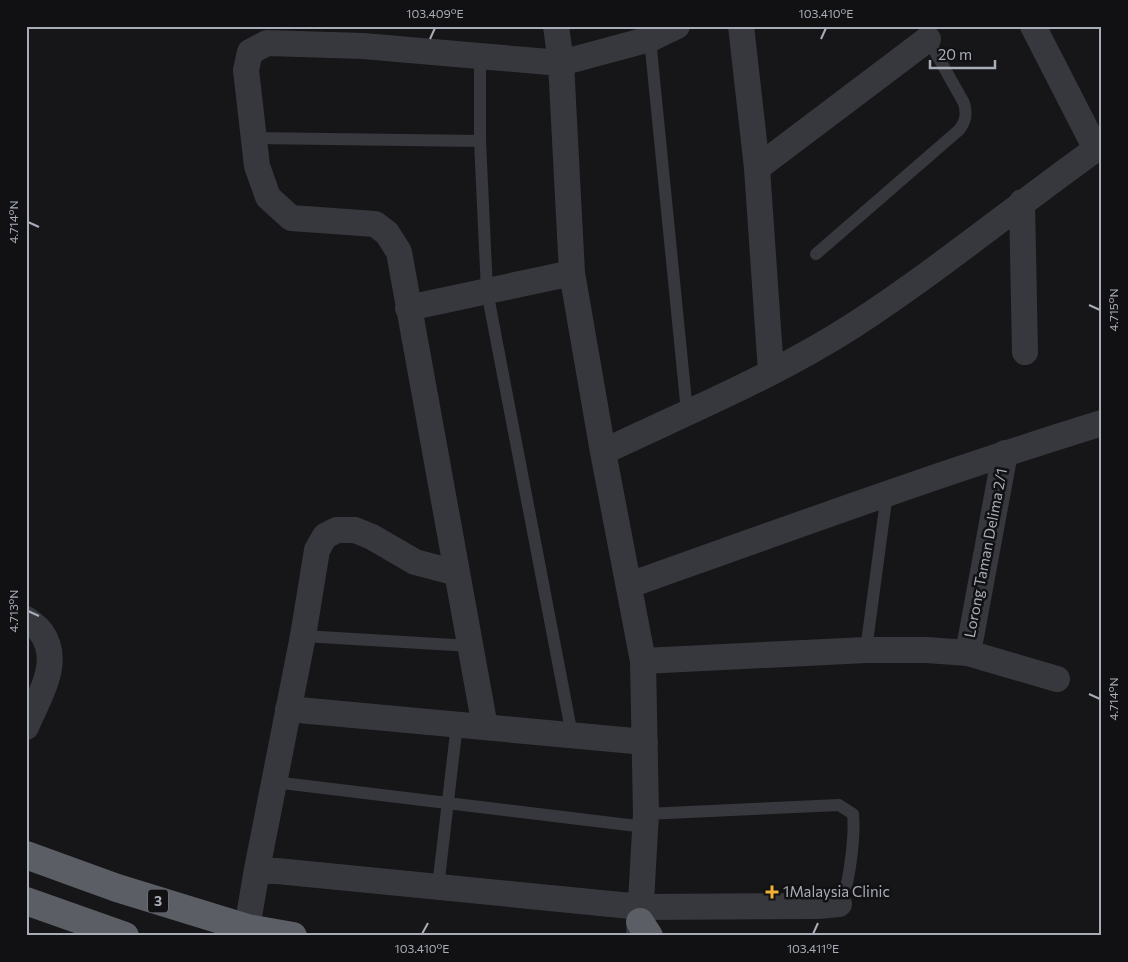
<svg xmlns="http://www.w3.org/2000/svg" width="1128" height="962" font-family="Commissioner,sans-serif">
  <rect width="100%" height="100%" fill="#161618"/>
  <g fill="none" stroke-linecap="round" stroke-linejoin="round">
    <path stroke="#37383d" stroke-width="12" d="M 650,39 L 687,412
      M 480,56 L 480,141 L 487,291 L 572,735
      M 254,138 L 480,141
      M 816,254 L 959,130 C 966,121 967,114 964,103 L 928,39
      M 303,636 L 471,646
      M 866,650 L 887,493
      M 274,782 L 645,827
      M 646,814 L 839,805 L 853,814 C 855,832 850,889 839,904
      M 438,887 L 457,724"/>
    <path stroke="#37383d" stroke-width="26" d="M 556,26 L 561,63 L 572,273 L 603,452 L 643,661 L 646,814 L 639,936
      M 741,26 L 757,168 L 771,372
      M 1033,26 L 1096,149
      M 757,168 L 928,39
      M 1022,202 L 1025,352
      M 408,308 L 572,273
      M 603,452 C 687,412 775,376 854,325 C 937,271 1015,207 1096,149 L 1102,147
      M 630,585 C 787,529 943,472 1102,423
      M 26,619 C 31,623 38,627 41,632 C 63,662 38,698 26,727
      M 968,653 L 1005,453
      M 643,661 L 866,650 L 927,650 L 968,653 L 1057,679
      M 288,709 L 645,742
      M 485,727 L 399,252 L 387,233 L 375,224 L 291,218 L 268,197 L 257,166 L 246,70 L 250,52 L 267,43 L 363,46 L 561,63 L 650,39 L 677,26
      M 257,869 L 641,907 L 818,906 L 839,904
      M 247,928 L 257,869 L 303,636 L 317,550 L 325,536 L 337,530 L 355,530 L 372,537 L 415,562 L 457,573"/>
    <path stroke="#5b5e65" stroke-width="28" d="M 26,855 L 117,888 L 247,928 L 293,936
      M 26,901 L 125,936
      M 640,922 L 649,936"/>
  </g>
  <path fill="none" stroke="#a8adb8" stroke-width="2" d="M 430,39 L 435,28M 821,39 L 826,28M 28,222 L 39,227M 1089,305 L 1100,310M 28,611 L 39,616M 1089,694 L 1100,699M 422,934 L 428,923M 813,934 L 818,923"/>
  <path fill="#f2b134" stroke="#111113" stroke-width="2" d="M769.5 884.5h5v5h5v5h-5v5h-5v-5h-5v-5h5z"/>
  <g text-anchor="middle" stroke-width="5" stroke-linejoin="round" paint-order="stroke">
    <rect fill="#111113" stroke="#7b7e86" stroke-width="1" x="148" y="889.5" width="20" height="23" rx="4"/>
    <g font-size="14" font-weight="bold" fill="#a8adb8">
      <text x="158" y="906">3</text>
    </g>
    <g font-size="15" fill="#a8adb8" stroke="#111113">
      <text transform="translate(986 553) rotate(-79)" y="5">Lorong Taman Delima 2/1</text>
    </g>
    <g font-size="15" fill="#a8adb8" stroke="#111113" text-anchor="start">
      <text x="783" y="897">1Malaysia Clinic</text>
    </g>
  </g>
  <rect width="1128" height="962" fill="none" stroke="#111113" stroke-width="55"/>
  <path d="M930 60v8h65v-8" fill="none" stroke="#a8adb8" stroke-width="2.5"/>
  <text x="938" y="60" font-size="15" fill="#a8adb8" stroke="#111113" stroke-width="4" paint-order="stroke">20 m</text>
  <rect x="28" y="28" width="1072" height="906" fill="none" stroke="#a8adb8" stroke-width="2"/>
  <g font-size="12" text-anchor="middle" fill="#a8adb8">
    <text x="435" y="18">103.409°E</text>
    <text x="826" y="18">103.410°E</text>
    <text transform="translate(14 222) rotate(-90)" y="4">4.714°N</text>
    <text transform="translate(1114 310) rotate(-90)" y="4">4.715°N</text>
    <text transform="translate(14 611) rotate(-90)" y="4">4.713°N</text>
    <text transform="translate(1114 699) rotate(-90)" y="4">4.714°N</text>
    <text x="422" y="953">103.410°E</text>
    <text x="813" y="953">103.411°E</text>
  </g>
</svg>
